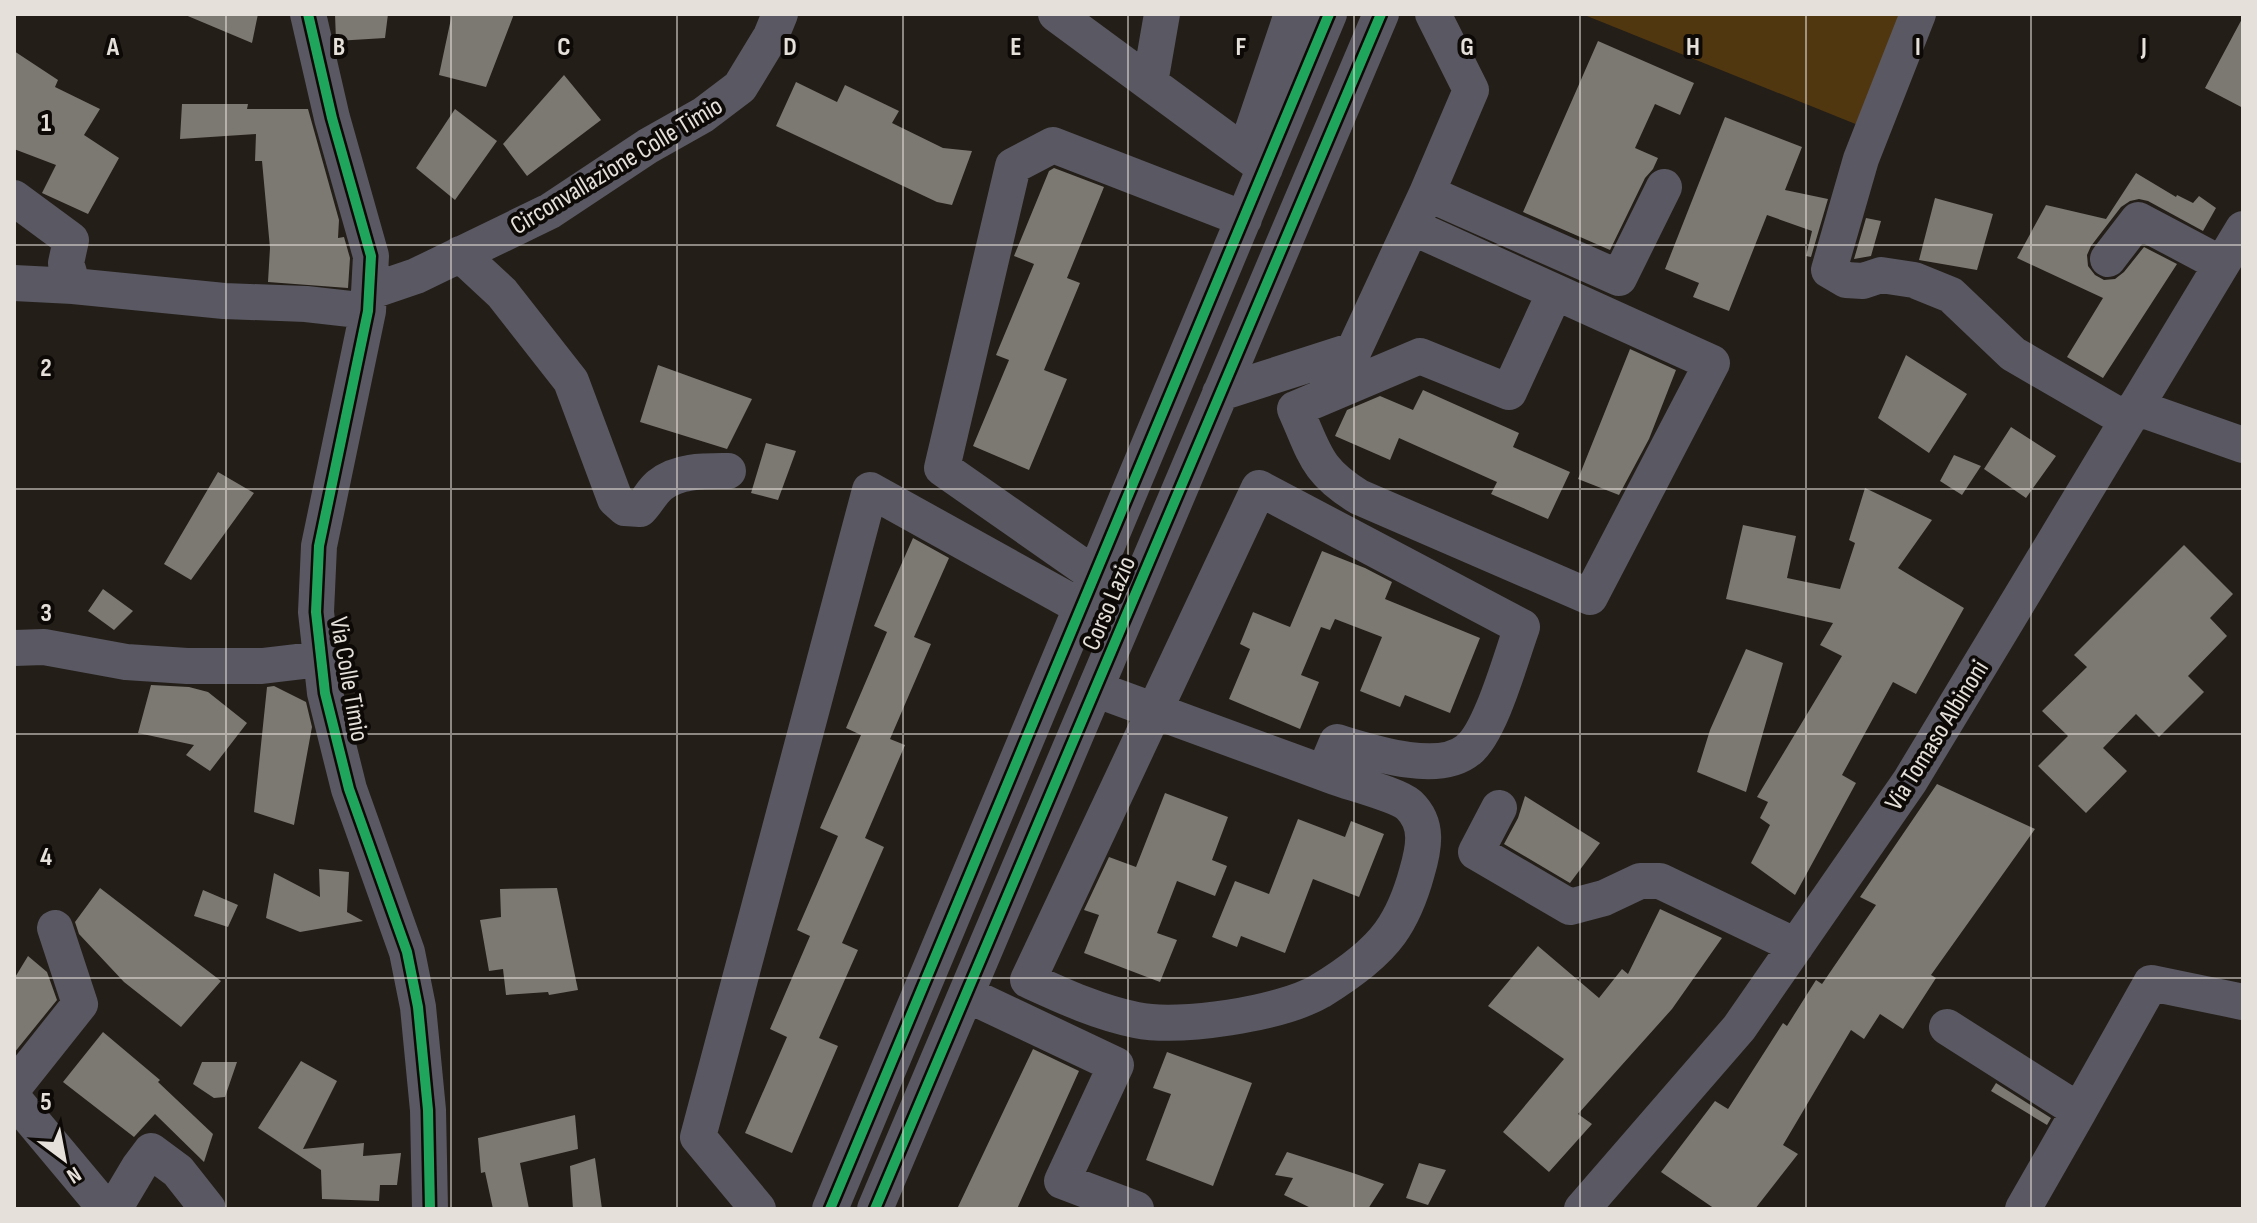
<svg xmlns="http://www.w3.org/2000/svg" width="2257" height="1223" font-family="'Sofia Sans Condensed',sans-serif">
  <rect width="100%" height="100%" fill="#231e18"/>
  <path fill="#513710" d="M 1582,14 L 1903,14 L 1858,125 Z"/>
  <path fill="#7c7872" d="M 183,14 L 258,14 L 252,43 Z
    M 335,14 L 388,14 L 385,38 L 336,41 Z
    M 452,14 L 514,14 L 486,87 L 439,75 Z
    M 2243,17 L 2243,108 L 2205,88 Z
    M 1598,41 L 1694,83 L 1680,115 L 1655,104 L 1635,148 L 1658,158 L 1653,169 L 1645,178 L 1610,250 L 1523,212 Z
    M 14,51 L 58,80 L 55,87 L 100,109 L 84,135 L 119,158 L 88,214 L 42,193 L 56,165 L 14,149 Z
    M 564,75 L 601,120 L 527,176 L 503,144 Z
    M 796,82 L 837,102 L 845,85 L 899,111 L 892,123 L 943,148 L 972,151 L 952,205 L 937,202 L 776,126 Z
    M 182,104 L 248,104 L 247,109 L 308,109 L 339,220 L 338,238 L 344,237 L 350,258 L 348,288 L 268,282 L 270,248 L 262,161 L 255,161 L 256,134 L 180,139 Z
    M 455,109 L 497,141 L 455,200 L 416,168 Z
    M 1725,117 L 1802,147 L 1785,190 L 1828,199 L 1811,257 L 1806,256 L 1812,231 L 1767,215 L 1729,311 L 1693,297 L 1699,283 L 1665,269 Z
    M 1054,168 L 1104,187 L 1067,278 L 1080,283 L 1044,370 L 1067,379 L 1029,470 L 973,446 L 1009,360 L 996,355 L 1034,264 L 1014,256 L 1049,171 Z
    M 2136,173 L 2176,197 L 2177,195 L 2193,203 L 2199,196 L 2216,208 L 2203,231 L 2148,201 L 2139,199 L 2130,201 L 2121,207 L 2091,246 L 2087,255 L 2088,266 L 2095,275 L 2104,280 L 2115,279 L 2124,272 L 2144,247 L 2177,264 L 2103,378 L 2067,357 L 2103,298 L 2017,258 L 2046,205 L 2106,219 Z
    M 1935,198 L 1993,214 L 1977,270 L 1919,260 Z
    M 1866,218 L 1881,221 L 1871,256 L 1854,259 Z
    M 1630,349 L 1676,370 L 1649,439 L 1619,495 L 1578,479 Z
    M 1906,355 L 1967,394 L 1929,453 L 1878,418 Z
    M 658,365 L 752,399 L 727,449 L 640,422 Z
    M 1423,390 L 1519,433 L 1513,447 L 1570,472 L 1548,519 L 1491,494 L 1497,482 L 1399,438 L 1390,460 L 1335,436 L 1347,410 L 1380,396 L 1413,410 Z
    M 2011,427 L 2056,456 L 2026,498 L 1984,469 Z
    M 766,443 L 796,451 L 778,500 L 751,493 Z
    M 1954,455 L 1981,466 L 1962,495 L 1940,481 Z
    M 218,472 L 254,493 L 191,580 L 164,564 Z
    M 1865,488 L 1932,520 L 1898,568 L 1964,608 L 1916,694 L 1893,682 L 1842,775 L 1856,783 L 1795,895 L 1751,863 L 1770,825 L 1760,818 L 1768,802 L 1757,797 L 1842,656 L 1820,645 L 1833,623 L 1726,599 L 1743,525 L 1796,536 L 1787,578 L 1840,589 L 1855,543 L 1849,540 Z
    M 913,538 L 949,558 L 914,637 L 931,644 L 890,739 L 905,745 L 865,838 L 884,847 L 842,943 L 858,950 L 819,1038 L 838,1046 L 792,1153 L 745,1133 L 787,1037 L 770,1029 L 810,936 L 797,930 L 838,836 L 820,828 L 861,735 L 846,728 L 887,632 L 874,626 Z
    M 2184,545 L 2233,594 L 2210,618 L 2227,636 L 2188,676 L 2204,692 L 2159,737 L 2136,714 L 2103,748 L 2127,771 L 2086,813 L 2038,766 L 2068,736 L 2042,711 L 2087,667 L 2074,655 Z
    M 1322,551 L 1365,568 L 1392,582 L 1385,599 L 1480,638 L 1450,713 L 1405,695 L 1400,707 L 1360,691 L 1382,637 L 1335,619 L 1330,630 L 1321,627 L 1301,675 L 1319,682 L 1300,729 L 1229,699 L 1250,649 L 1240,644 L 1253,612 L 1290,627 Z
    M 103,589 L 133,611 L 114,630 L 88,611 Z
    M 1746,649 L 1783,663 L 1746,792 L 1697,772 L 1710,730 Z
    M 151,685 L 189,687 L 208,692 L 247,723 L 210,771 L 186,755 L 194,745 L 138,733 Z
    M 274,686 L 306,702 L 312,727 L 294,825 L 254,812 L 267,687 Z
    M 1937,784 L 2035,829 L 1931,975 L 1936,978 L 1903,1029 L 1880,1014 L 1864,1039 L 1851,1030 L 1783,1145 L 1798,1154 L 1755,1209 L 1715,1209 L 1661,1172 L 1715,1101 L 1728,1109 L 1783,1023 L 1787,1026 L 1816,980 L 1822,984 L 1876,905 L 1860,897 Z
    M 1165,793 L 1228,817 L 1212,860 L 1227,866 L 1215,896 L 1177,881 L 1157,933 L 1177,940 L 1160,982 L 1084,953 L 1099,915 L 1084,910 L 1109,857 L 1136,867 Z
    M 1525,796 L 1600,843 L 1570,883 L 1504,844 L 1518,818 Z
    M 1298,819 L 1345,837 L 1351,821 L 1384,834 L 1359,897 L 1313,879 L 1285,953 L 1241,936 L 1237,947 L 1212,937 L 1235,881 L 1269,894 Z
    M 319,869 L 349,872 L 347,912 L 363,921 L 300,932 L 266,918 L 274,873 L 320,897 Z
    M 100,888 L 221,981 L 181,1027 L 124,982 L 79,934 L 75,922 Z
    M 557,888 L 578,990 L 549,995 L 548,992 L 506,995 L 503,969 L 489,971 L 480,920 L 501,917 L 500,889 Z
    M 203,890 L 238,905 L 228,927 L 194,916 Z
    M 1660,909 L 1722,938 L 1672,1009 L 1578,1114 L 1592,1124 L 1549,1172 L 1503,1132 L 1564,1059 L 1488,1006 L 1538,946 L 1599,998 L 1622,969 L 1628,974 Z
    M 28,956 L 47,972 L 57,1000 L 14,1053 L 14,979 Z
    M 103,1032 L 160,1080 L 158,1082 L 213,1134 L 204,1162 L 155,1114 L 134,1137 L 63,1082 Z
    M 1033,1049 L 1079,1071 L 1017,1209 L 957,1209 Z
    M 1167,1052 L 1252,1083 L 1213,1186 L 1146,1160 L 1171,1094 L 1153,1088 Z
    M 301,1061 L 337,1081 L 303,1149 L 364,1143 L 363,1156 L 401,1153 L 397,1185 L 380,1185 L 379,1201 L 322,1199 L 321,1170 L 258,1128 Z
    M 202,1062 L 237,1062 L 225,1097 L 214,1098 L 193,1084 Z
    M 1996,1083 L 2051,1118 L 2047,1125 L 1991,1091 Z
    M 575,1115 L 578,1149 L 520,1163 L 529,1209 L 493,1209 L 485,1172 L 481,1173 L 478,1138 Z
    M 1287,1152 L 1353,1173 L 1384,1184 L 1368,1209 L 1313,1209 L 1284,1195 L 1293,1178 L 1275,1175 Z
    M 595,1158 L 602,1209 L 573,1209 L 570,1166 Z
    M 1419,1163 L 1446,1170 L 1428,1205 L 1406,1198 Z"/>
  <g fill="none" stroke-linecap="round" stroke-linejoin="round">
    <path stroke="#5a5862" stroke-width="36" d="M 308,14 L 332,118 L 371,256 L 368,311 L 319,546 L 316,612 L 325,693 L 349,789 L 407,952 L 418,1007 L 428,1110 L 430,1209
      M 1056,14 L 1265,168
      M 1918,14 L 1861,159 L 1829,270 L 1846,280 L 1863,281 L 1881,275 L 1914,280 L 1951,295 L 2013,354 L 2127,420
      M 1150,83 L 1162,14
      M 1245,153 L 1292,14
      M 1427,193 L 1619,278 L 1664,187
      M 14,198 L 71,240 L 66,263 L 73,286 L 224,301 L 306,304 L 368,311
      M 1412,227 L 1712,363 L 1590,597 L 1359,497 C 1315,470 1315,453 1295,409 L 1420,356 L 1509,392 L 1555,292
      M 460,254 L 502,293 L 571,381 L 615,499 L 625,508 L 640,509 C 648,501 652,491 660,485 C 678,470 706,471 728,471
      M 2108,259 L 2138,220 L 2221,264
      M 14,283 L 73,286
      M 369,292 L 416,276 L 550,211 L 648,146 L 703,115 L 740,87 L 771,36 L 780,14
      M 1220,393 L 1354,350 L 1427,193 L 1471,90 L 1433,14
      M 2135,407 L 2243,445
      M 1095,575 L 942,468 L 1013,166 L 1053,145 L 1244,219
      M 14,648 L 44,647 L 126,662 L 187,666 L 262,666 L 321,659
      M 1095,689 C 1175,718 1255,747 1335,777 C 1351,783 1398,795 1409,805 C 1429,824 1424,848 1417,872 C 1411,894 1403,915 1390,933 C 1374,955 1343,977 1320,991 C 1280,1014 1180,1029 1136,1020 C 1097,1012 1063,996 1028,980 L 1259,488 L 1522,627 C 1511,657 1491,732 1468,750 C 1438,775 1370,752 1337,742 L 1324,773
      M 1499,808 L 1476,852 L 1570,907 L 1604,898 L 1640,881 L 1660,881 L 1796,946
      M 966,994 L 1116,1065 L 1062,1181 L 1136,1209
      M 1947,1027 L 2079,1111 L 2023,1209
      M 14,1087 L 80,1004 L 55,928
      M 14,1099 L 106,1209
      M 2079,1111 L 2151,983 L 2243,1002
      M 114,1209 L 139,1167 L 151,1151 L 178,1171 L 208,1209
      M 758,1209 L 698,1137 L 870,490 L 1081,607
      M 830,1209 L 1329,14
      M 875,1209 L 1381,14
      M 1582,1209 L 1739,1028 L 1910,781 L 2243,229"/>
    <defs>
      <path id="cycleway" d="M 308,14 L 332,118 L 371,256 L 368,311 L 319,546 L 316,612 L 325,693 L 349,789 L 407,952 L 418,1007 L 428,1110 L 430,1209
        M 830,1209 L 1329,14
        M 875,1209 L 1381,14"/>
    </defs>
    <use href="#cycleway" stroke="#0d0906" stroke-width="15"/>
    <use href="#cycleway" stroke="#20a55d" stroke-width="10"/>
  </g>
  <path fill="none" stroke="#e5e0d9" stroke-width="2" stroke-opacity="0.55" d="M 226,14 L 226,1209M 451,14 L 451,1209M 677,14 L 677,1209M 903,14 L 903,1209M 1128,14 L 1128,1209M 1354,14 L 1354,1209M 1580,14 L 1580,1209M 1806,14 L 1806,1209M 2031,14 L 2031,1209M 14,245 L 2243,245M 14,489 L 2243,489M 14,734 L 2243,734M 14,978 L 2243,978"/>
  <g text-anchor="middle" stroke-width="8" stroke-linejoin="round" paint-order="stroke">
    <g font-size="26" fill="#e5e0d9" stroke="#0d0906">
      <text transform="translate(616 165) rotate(-31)" y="9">Circonvallazione Colle Timio</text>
      <text transform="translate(1108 603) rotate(-67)" y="9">Corso Lazio</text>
      <text transform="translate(350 679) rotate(80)" y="9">Via Colle Timio</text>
      <text transform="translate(1936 735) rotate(-58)" y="9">Via Tomaso Albinoni</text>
    </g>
  </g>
  <g font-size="26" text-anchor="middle" font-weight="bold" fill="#e5e0d9" stroke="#0d0906" stroke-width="8" stroke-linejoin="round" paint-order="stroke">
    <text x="113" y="55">A</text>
    <text x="339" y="55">B</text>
    <text x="564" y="55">C</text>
    <text x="790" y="55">D</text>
    <text x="1016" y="55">E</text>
    <text x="1241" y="55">F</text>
    <text x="1467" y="55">G</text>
    <text x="1693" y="55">H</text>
    <text x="1918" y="55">I</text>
    <text x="2144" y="55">J</text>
    <text x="46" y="131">1</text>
    <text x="46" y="376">2</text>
    <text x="46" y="621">3</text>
    <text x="46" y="865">4</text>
    <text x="46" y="1110">5</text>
  </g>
  <rect width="2257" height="1223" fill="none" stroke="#e5e0d9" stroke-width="32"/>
  <g transform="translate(64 1159) rotate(148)" stroke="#0d0906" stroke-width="6" paint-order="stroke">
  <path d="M0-6L14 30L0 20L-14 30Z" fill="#e5e0d9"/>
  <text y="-12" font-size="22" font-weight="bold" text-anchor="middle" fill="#e5e0d9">N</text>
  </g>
</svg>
